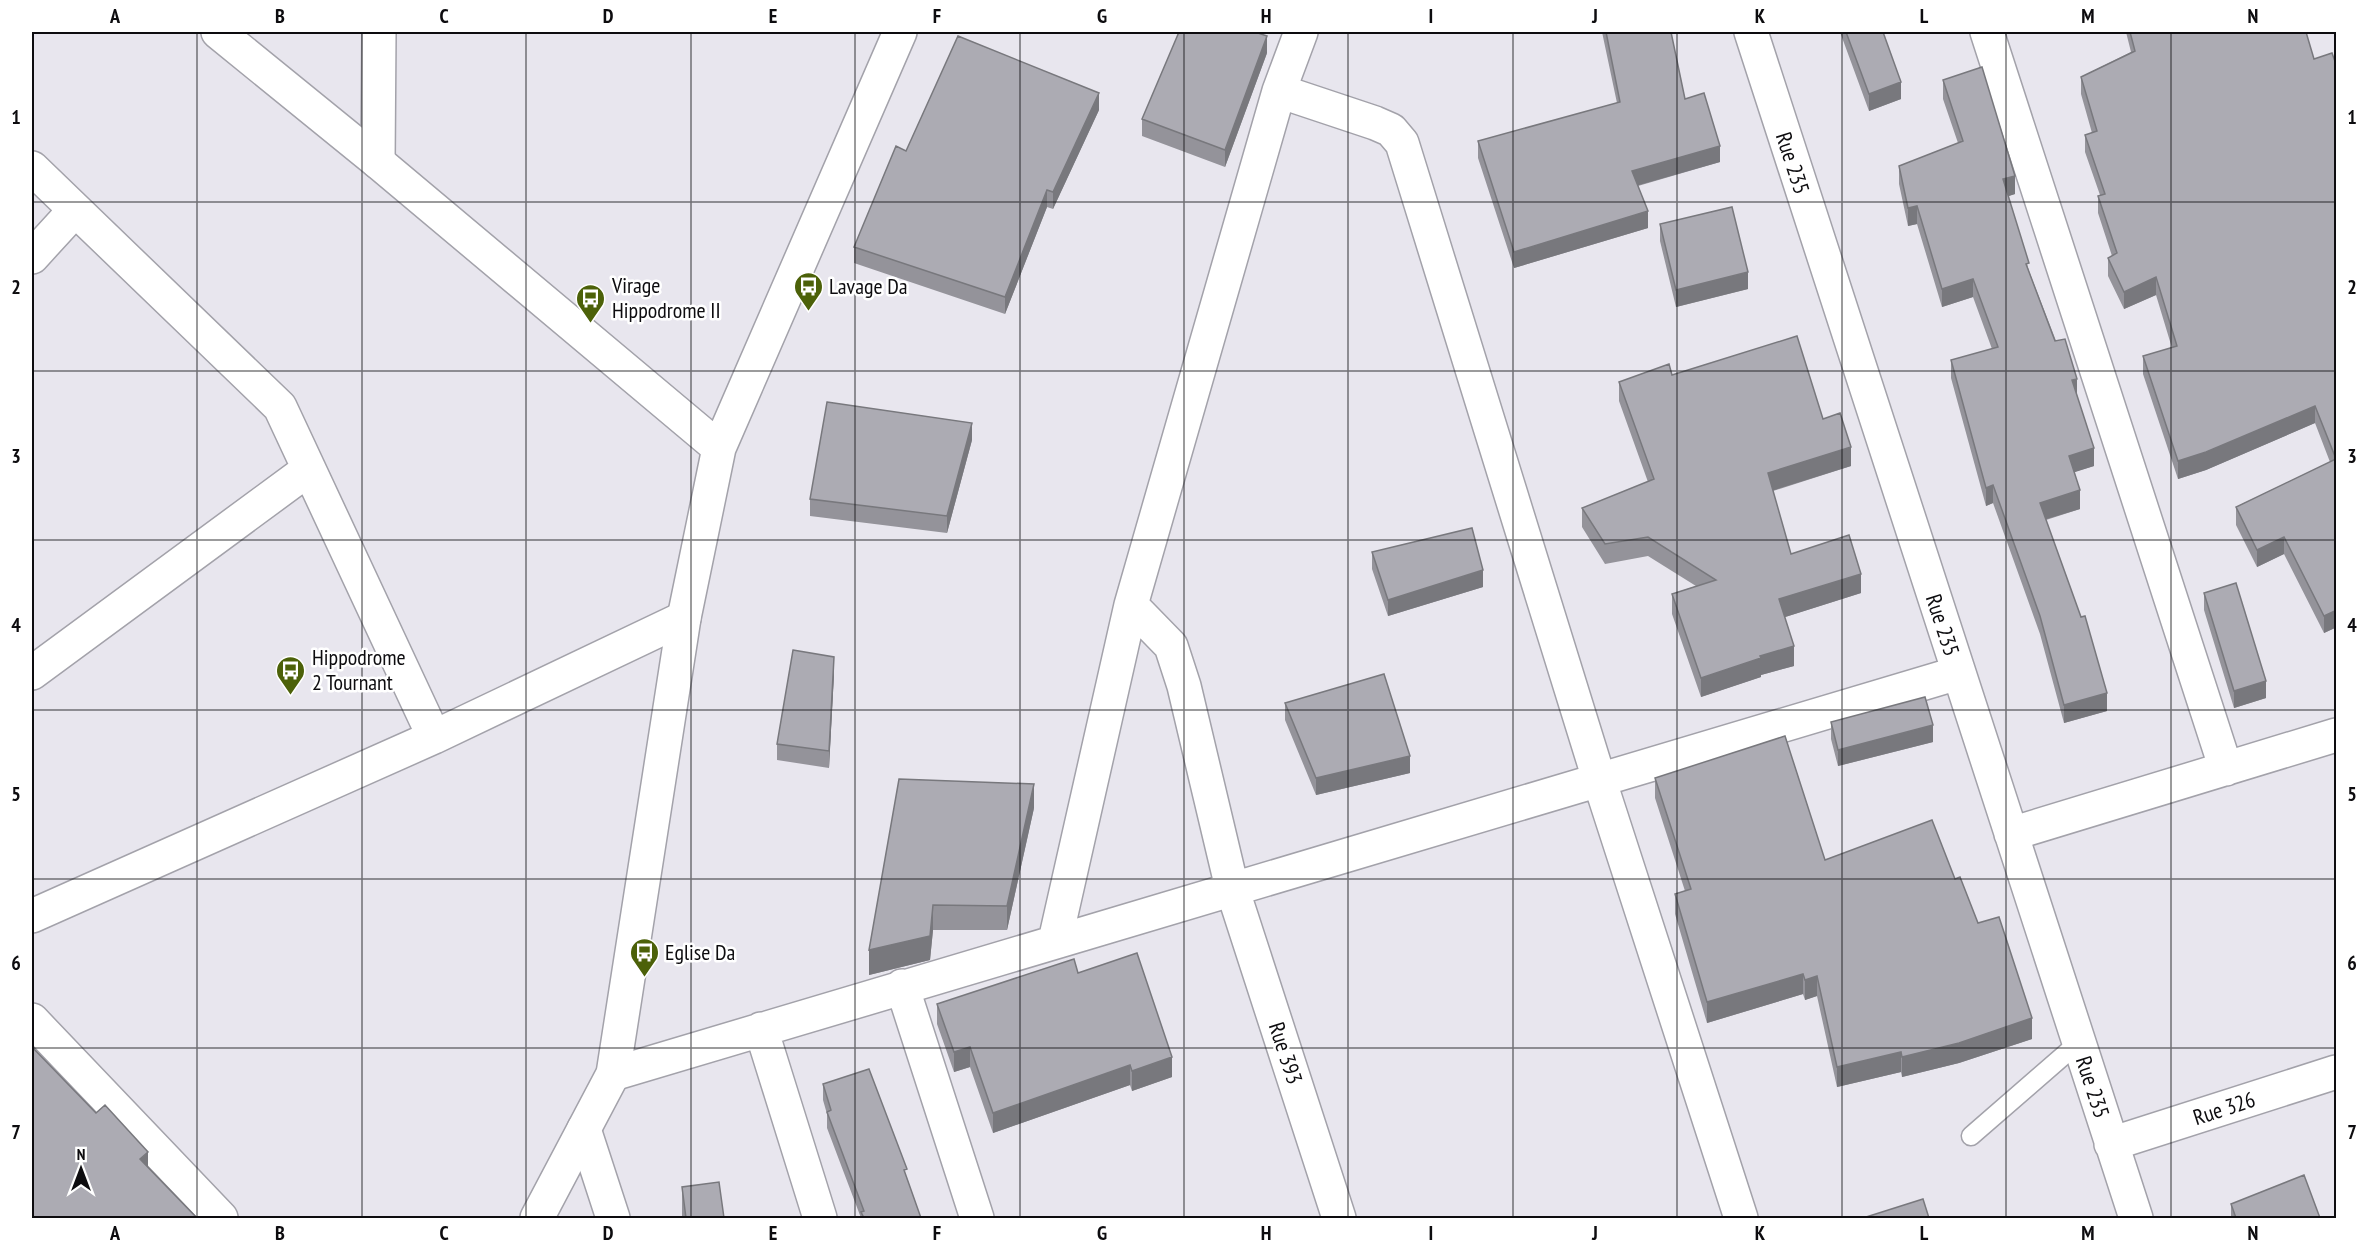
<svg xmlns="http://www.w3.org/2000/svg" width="2368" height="1250" font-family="'PT Sans Narrow',sans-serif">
  <rect width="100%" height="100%" fill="#e8e6ee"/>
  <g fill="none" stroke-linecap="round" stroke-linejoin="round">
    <defs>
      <path id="lane" d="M 1971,1136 L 2078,1043"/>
      <path id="street" d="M 1751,32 L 2136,1218
        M 1987,32 L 2226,769
        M 1279,91 L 1375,123 L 1391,130 L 1402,143 L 1599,779 L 1741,1218
        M 378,162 L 379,32
        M 32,168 L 280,407 L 434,737
        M 32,257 L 75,210
        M 1131,605 L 1171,646 L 1184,686 L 1232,888 L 1339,1218
        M 32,673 L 309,469
        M 2011,834 L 2336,735
        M 32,916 L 434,737 L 684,618
        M 1055,941 L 1131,605 L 1279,91 L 1301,32
        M 902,986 L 977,1218
        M 32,1020 L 221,1218
        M 761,1029 L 820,1218
        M 613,1074 L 1958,673
        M 584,1129 L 613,1218
        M 2111,1144 L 2336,1072"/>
      <path id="secondary" d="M 218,32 L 378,162 L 719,448
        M 537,1218 L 613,1074 L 684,618 L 719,448 L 900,32"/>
    </defs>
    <use href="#lane" stroke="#a3a2aa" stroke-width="21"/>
    <use href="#street" stroke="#a3a2aa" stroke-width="36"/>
    <use href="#secondary" stroke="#a3a2aa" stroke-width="36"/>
    <use href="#lane" stroke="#fff" stroke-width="18"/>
    <use href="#street" stroke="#fff" stroke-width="33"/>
    <use href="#secondary" stroke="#fff" stroke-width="33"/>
  </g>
  <path fill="#94939a" d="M 1602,32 L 1671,32 L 1685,99 L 1720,162 L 1638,186 L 1648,228 L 1514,268 L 1478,158 L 1478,141 L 1617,103 Z
    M 1840,32 L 1883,32 L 1901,99 L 1869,111 Z
    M 2126,32 L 2306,32 L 2314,59 L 2337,67 L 2337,627 L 2324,633 L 2284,554 L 2257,567 L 2236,525 L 2236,507 L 2330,462 L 2315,423 L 2206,470 L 2178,479 L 2143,374 L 2143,356 L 2172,348 L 2156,295 L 2124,309 L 2108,276 L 2108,258 L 2112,256 L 2098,213 L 2098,196 L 2100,195 L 2085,152 L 2085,135 L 2092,133 L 2081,94 L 2081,77 L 2131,52 Z
    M 1267,53 L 1225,167 L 1142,136 L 1142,119 Z
    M 1943,80 L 2015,194 L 2008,196 L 2029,271 L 2077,395 L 2094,466 L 2074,472 L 2080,509 L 2046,520 L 2107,711 L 2064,723 L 2040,634 L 1993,503 L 1986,506 L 1951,378 L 1951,360 L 1992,349 L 1973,297 L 1942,307 L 1917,224 L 1908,226 L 1899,184 L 1899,166 L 1958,143 L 1943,99 Z
    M 1099,110 L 1053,209 L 1047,207 L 1005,314 L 854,263 L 854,247 L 906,151 Z
    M 1660,224 L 1748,289 L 1676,307 L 1660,241 Z
    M 1672,375 L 1823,419 L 1851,466 L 1773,491 L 1791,554 L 1861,593 L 1785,617 L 1794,666 L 1761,675 L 1761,677 L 1701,697 L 1672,614 L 1672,594 L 1696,586 L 1648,556 L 1605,564 L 1582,527 L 1582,508 L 1648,482 L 1619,401 L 1619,382 Z
    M 972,440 L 947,533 L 810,516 L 810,499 Z
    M 1372,552 L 1483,587 L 1388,616 L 1372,569 Z
    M 2204,593 L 2266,698 L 2234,708 L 2204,610 Z
    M 834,674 L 829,768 L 777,760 L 777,744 Z
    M 1285,703 L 1410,773 L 1316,795 L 1285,720 Z
    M 1831,722 L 1933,742 L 1838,766 L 1831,739 Z
    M 1655,778 L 1825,860 L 1955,879 L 1978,923 L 2032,1039 L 1959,1063 L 1902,1077 L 1901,1072 L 1837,1087 L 1817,996 L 1805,1000 L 1803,994 L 1707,1023 L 1675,914 L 1675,894 L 1685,891 L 1655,798 Z
    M 1034,808 L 1007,930 L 933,930 L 930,960 L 869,975 L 869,950 Z
    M 1078,973 L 1172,1077 L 1132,1091 L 1130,1085 L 993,1133 L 970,1067 L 954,1072 L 937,1024 L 937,1004 Z
    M 823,1084 L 907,1178 L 921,1218 L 861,1218 L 827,1128 L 827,1114 L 823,1100 Z
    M 682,1187 L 724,1218 L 682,1218 Z
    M 2231,1204 L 2320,1218 L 2231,1218 Z"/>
  <path fill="#78787d" d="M 1267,36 L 1267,53 L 1225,167 L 1225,150 Z
    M 1901,82 L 1901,99 L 1869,111 L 1869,94 Z
    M 1099,93 L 1099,110 L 1053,209 L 1053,192 Z
    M 1720,146 L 1720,162 L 1632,187 L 1632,171 Z
    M 2015,176 L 2015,194 L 2003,198 L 2003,179 Z
    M 1047,190 L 1047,207 L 1005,314 L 1005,297 Z
    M 1917,206 L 1917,224 L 1908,226 L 1908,208 Z
    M 1648,211 L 1648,228 L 1514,268 L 1514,252 Z
    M 1748,272 L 1748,289 L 1676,307 L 1676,290 Z
    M 2156,277 L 2156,295 L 2124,309 L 2124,292 Z
    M 1973,279 L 1973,297 L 1942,307 L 1942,289 Z
    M 2077,379 L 2077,397 L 2072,380 Z
    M 2315,406 L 2315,423 L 2206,470 L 2178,479 L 2178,461 Z
    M 972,423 L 972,440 L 947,533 L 947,516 Z
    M 1851,447 L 1851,466 L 1768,492 L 1768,473 Z
    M 2094,448 L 2094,466 L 2069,474 L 2069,456 Z
    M 1993,485 L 1993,503 L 1986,506 L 1986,488 Z
    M 2080,490 L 2080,509 L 2040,521 L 2040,503 Z
    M 2284,537 L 2284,554 L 2257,567 L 2257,550 Z
    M 1483,570 L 1483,587 L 1388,616 L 1388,600 Z
    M 1861,574 L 1861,593 L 1779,619 L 1779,599 Z
    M 2337,610 L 2337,627 L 2324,633 L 2324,616 Z
    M 1794,646 L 1794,666 L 1761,675 L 1761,677 L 1701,697 L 1701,678 L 1760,656 Z
    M 834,657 L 834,674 L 829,768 L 829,751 Z
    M 2266,681 L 2266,698 L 2234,708 L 2234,691 Z
    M 2107,693 L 2107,711 L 2064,723 L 2064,705 Z
    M 1933,725 L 1933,742 L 1838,766 L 1838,750 Z
    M 1410,756 L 1410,773 L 1316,795 L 1316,778 Z
    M 1034,784 L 1034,808 L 1007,930 L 1007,906 Z
    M 933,905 L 933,930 L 930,960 L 869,975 L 869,950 Z
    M 1803,974 L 1803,994 L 1707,1023 L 1707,1002 Z
    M 1817,976 L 1817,996 L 1805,1000 L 1805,980 Z
    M 2032,1018 L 2032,1039 L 1959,1063 L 1902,1077 L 1902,1057 Z
    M 970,1047 L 970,1067 L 954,1072 L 954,1052 Z
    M 1901,1052 L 1901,1072 L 1837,1087 L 1837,1067 Z
    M 1172,1057 L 1172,1077 L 1132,1091 L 1132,1071 Z
    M 1130,1065 L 1130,1085 L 993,1133 L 993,1113 Z
    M 148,1152 L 148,1173 L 140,1159 Z"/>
  <path fill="#acabb3" stroke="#78787d" stroke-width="1.5" d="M 1179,32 L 1255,32 L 1267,36 L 1225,150 L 1142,119 Z
    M 1606,32 L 1671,32 L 1685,99 L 1704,93 L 1720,146 L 1632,171 L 1648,211 L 1514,252 L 1478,141 L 1620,102 Z
    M 1846,32 L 1883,32 L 1901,82 L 1869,94 Z
    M 2130,32 L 2306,32 L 2314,59 L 2332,53 L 2337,67 L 2337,610 L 2324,616 L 2284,537 L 2257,550 L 2236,507 L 2336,459 L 2315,406 L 2206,452 L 2178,461 L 2143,356 L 2177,346 L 2156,277 L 2124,292 L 2108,258 L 2117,253 L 2098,196 L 2105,194 L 2085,135 L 2097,131 L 2081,77 L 2135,51 Z
    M 958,36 L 1099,93 L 1053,192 L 1047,190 L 1005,297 L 854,247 L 896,146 L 906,151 Z
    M 1982,67 L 2015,176 L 2003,179 L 2029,263 L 2026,264 L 2055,341 L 2065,339 L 2077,379 L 2072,380 L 2094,448 L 2069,456 L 2080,490 L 2040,503 L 2081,617 L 2085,616 L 2107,693 L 2064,705 L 2040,616 L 1993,485 L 1986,488 L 1951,360 L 1998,347 L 1973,279 L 1942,289 L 1917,206 L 1908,208 L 1899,166 L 1963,141 L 1943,80 Z
    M 1732,207 L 1748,272 L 1676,290 L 1660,224 Z
    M 1797,336 L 1823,419 L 1840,413 L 1851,447 L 1768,473 L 1791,554 L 1849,535 L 1861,574 L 1779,599 L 1794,646 L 1760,656 L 1761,658 L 1701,678 L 1672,594 L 1716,580 L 1648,537 L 1605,544 L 1582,508 L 1654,479 L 1619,382 L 1669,364 L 1672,375 Z
    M 827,402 L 972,423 L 947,516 L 810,499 Z
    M 1472,528 L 1483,570 L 1388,600 L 1372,552 Z
    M 2236,583 L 2266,681 L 2234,691 L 2204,593 Z
    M 793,650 L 834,657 L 829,751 L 777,744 Z
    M 1384,674 L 1410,756 L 1316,778 L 1285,703 Z
    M 1925,697 L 1933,725 L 1838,750 L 1831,722 Z
    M 1785,736 L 1825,860 L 1932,820 L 1955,879 L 1960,877 L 1978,923 L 1999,917 L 2032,1018 L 1959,1043 L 1902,1057 L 1901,1052 L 1837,1067 L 1817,976 L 1805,980 L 1803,974 L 1707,1002 L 1675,894 L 1691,889 L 1655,778 Z
    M 899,779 L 1034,784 L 1007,906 L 933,905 L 930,936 L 869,950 Z
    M 1137,953 L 1172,1057 L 1132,1071 L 1130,1065 L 993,1113 L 970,1047 L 954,1052 L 937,1004 L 1074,959 L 1078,973 Z
    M 32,1047 L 96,1113 L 105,1105 L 148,1152 L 140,1159 L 197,1218 L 32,1218 Z
    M 869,1069 L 907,1169 L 904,1170 L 921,1218 L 864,1218 L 861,1212 L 864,1211 L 827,1112 L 831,1110 L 823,1084 Z
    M 2304,1175 L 2320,1218 L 2236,1218 L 2231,1204 Z
    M 719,1182 L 724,1218 L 686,1218 L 682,1187 Z
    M 1923,1199 L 1929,1218 L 1863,1218 Z"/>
  <path fill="none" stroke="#0d0c0f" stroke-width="1.5" stroke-opacity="0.55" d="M 197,32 L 197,1218M 362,32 L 362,1218M 526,32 L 526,1218M 691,32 L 691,1218M 855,32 L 855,1218M 1020,32 L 1020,1218M 1184,32 L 1184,1218M 1348,32 L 1348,1218M 1513,32 L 1513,1218M 1677,32 L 1677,1218M 1842,32 L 1842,1218M 2006,32 L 2006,1218M 2171,32 L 2171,1218M 32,202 L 2336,202M 32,371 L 2336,371M 32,540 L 2336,540M 32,710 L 2336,710M 32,879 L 2336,879M 32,1048 L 2336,1048"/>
  <defs>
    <symbol id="bus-pin" viewBox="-11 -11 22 30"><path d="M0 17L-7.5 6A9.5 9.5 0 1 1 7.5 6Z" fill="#4c6109" stroke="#fff"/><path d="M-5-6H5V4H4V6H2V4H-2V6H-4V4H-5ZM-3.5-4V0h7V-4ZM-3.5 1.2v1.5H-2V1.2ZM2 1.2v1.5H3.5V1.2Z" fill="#fff"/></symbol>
  </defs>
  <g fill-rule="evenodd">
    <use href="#bus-pin" x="792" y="270" width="33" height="45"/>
    <use href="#bus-pin" x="574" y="282" width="33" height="45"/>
    <use href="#bus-pin" x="274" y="654" width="33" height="45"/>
    <use href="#bus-pin" x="628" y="936" width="33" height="45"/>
  </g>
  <g text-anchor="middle" stroke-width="5" stroke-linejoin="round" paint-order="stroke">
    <g font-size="22" fill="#0d0c0f" stroke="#fff">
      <text transform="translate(1793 163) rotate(72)" y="8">Rue 235</text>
      <text transform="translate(1943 625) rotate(72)" y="8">Rue 235</text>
      <text transform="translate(1286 1053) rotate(72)" y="8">Rue 393</text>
      <text transform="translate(2093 1087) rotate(72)" y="8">Rue 235</text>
      <text transform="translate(2224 1108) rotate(-18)" y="8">Rue 326</text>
    </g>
    <g font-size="22" fill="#0d0c0f" stroke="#fff" text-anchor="start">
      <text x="612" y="293">Virage<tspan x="612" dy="25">Hippodrome II</tspan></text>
      <text x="829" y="294">Lavage Da</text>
      <text x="312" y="665">Hippodrome<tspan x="312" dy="25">2 Tournant</tspan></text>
      <text x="665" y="960">Eglise Da</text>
    </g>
  </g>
  <rect width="2368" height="1250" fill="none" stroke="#ffffff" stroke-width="66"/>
  <g transform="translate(81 1169)" stroke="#ffffff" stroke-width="4.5" paint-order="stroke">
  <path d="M0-4.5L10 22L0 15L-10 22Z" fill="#0d0c0f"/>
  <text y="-9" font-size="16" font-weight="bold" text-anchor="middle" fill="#0d0c0f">N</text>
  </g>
  <rect x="33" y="33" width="2302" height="1184" fill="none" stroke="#0d0c0f" stroke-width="2"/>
  <g font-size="20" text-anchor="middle" font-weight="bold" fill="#0d0c0f">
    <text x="115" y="23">A</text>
    <text x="280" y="23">B</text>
    <text x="444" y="23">C</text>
    <text x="608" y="23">D</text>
    <text x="773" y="23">E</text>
    <text x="937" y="23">F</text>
    <text x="1102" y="23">G</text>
    <text x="1266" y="23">H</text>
    <text x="1431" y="23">I</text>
    <text x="1595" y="23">J</text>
    <text x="1760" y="23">K</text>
    <text x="1924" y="23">L</text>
    <text x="2088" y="23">M</text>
    <text x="2253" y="23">N</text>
    <text x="16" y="124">1</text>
    <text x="2352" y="124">1</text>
    <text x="16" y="294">2</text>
    <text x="2352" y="294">2</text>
    <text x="16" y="463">3</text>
    <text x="2352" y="463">3</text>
    <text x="16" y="632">4</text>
    <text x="2352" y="632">4</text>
    <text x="16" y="801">5</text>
    <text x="2352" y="801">5</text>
    <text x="16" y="970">6</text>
    <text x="2352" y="970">6</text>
    <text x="16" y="1139">7</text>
    <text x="2352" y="1139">7</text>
    <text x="115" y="1240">A</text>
    <text x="280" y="1240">B</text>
    <text x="444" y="1240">C</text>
    <text x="608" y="1240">D</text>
    <text x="773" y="1240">E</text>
    <text x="937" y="1240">F</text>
    <text x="1102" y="1240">G</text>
    <text x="1266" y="1240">H</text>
    <text x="1431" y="1240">I</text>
    <text x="1595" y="1240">J</text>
    <text x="1760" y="1240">K</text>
    <text x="1924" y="1240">L</text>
    <text x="2088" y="1240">M</text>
    <text x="2253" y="1240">N</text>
  </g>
</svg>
